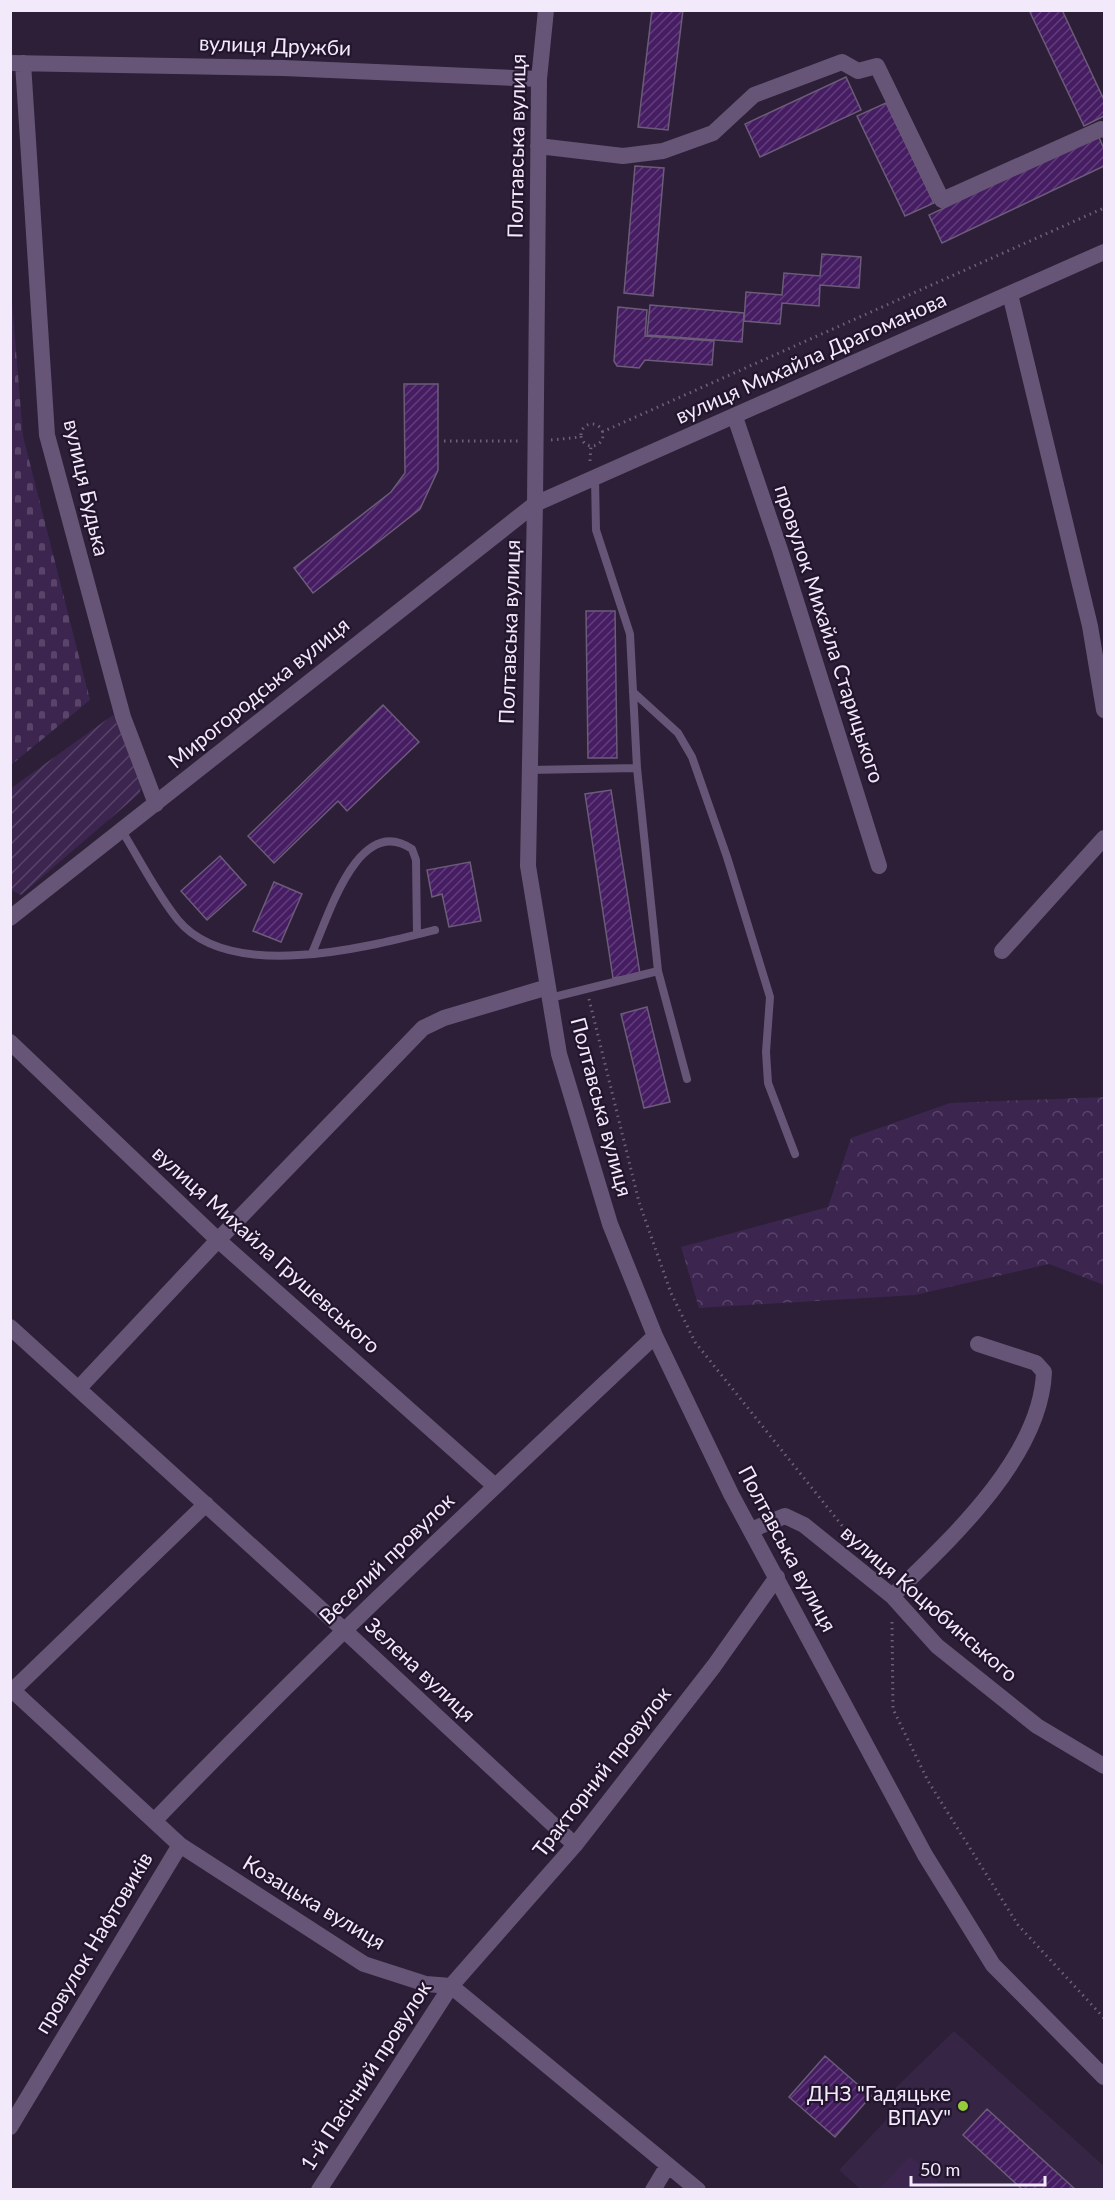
<svg xmlns="http://www.w3.org/2000/svg" width="1115" height="2200" font-family="Lato,sans-serif">
  <defs>
    <pattern id="forest-crowns" width="20" height="18" patternUnits="userSpaceOnUse" patternTransform="scale(1.5)"><rect width="20" height="18" fill="#3c254f"/><path d="M2 6a3 3 0 1 1 6 0M12 15a3 3 0 1 1 6 0" fill="none" stroke="#594569"/></pattern>
    <pattern id="cemetery-stones" width="16" height="16" patternUnits="userSpaceOnUse" patternTransform="scale(1.5)"><rect width="16" height="16" fill="#3c254f"/><path d="M2 7V4a2 2 0 0 1 4 0v3zM10 15v-3a2 2 0 0 1 4 0v3z" fill="#594569"/></pattern>
    <pattern id="garden-furrows" width="10" height="10" patternUnits="userSpaceOnUse" patternTransform="scale(1.5)"><rect width="10" height="10" fill="#3c254f"/><path d="M-1 1l2-2M0 10L10 0M9 11l2-2" fill="none" stroke="#594569"/></pattern>
    <pattern id="building-hatch" width="6" height="6" patternUnits="userSpaceOnUse" patternTransform="scale(1.5)"><rect width="6" height="6" fill="#461d63"/><path d="M-1 1l2-2M0 6l6-6M5 7l2-2" fill="none" stroke="#613e7a"/></pattern>
  </defs>
  <rect width="100%" height="100%" fill="#2c1f37"/>
  <path fill="#362544" d="M 954,2031 L 1104,2166 L 1104,2189 L 860,2189 L 839,2170 L 886,2120 L 891,2092 Z"/>
  <path fill="url(#forest-crowns)" d="M 1104,1097 L 1104,1285 L 1049,1264 L 915,1295 L 699,1308 L 681,1247 L 828,1207 L 851,1138 L 950,1103 Z"/>
  <path fill="url(#cemetery-stones)" d="M 10,277 L 23,436 L 90,700 L 11,765 Z"/>
  <path fill="url(#garden-furrows)" d="M 113,715 L 141,782 L 140,793 L 21,895 L 11,890 L 10,789 Z"/>
  <path fill="#3c254f" d="M 910,2156 L 946,2189 L 879,2189 Z"/>
  <path fill="url(#building-hatch)" stroke="#6b5c78" stroke-width="1.5" d="M 652,10 L 683,10 L 668,130 L 638,127 Z
    M 1029,10 L 1062,10 L 1104,100 L 1104,116 L 1084,126 Z
    M 846,77 L 861,110 L 760,157 L 745,124 Z
    M 886,103 L 934,203 L 905,216 L 857,116 Z
    M 1098,135 L 1104,149 L 1104,166 L 942,243 L 929,215 Z
    M 635,166 L 664,168 L 653,296 L 624,293 Z
    M 822,254 L 861,257 L 859,288 L 820,285 L 819,306 L 782,303 L 780,324 L 744,321 L 746,292 L 782,295 L 784,273 L 820,276 Z
    M 650,305 L 744,313 L 742,342 L 647,335 Z
    M 618,307 L 647,310 L 645,336 L 714,341 L 712,365 L 645,360 L 639,368 L 617,366 L 614,361 Z
    M 404,384 L 438,384 L 438,470 L 420,509 L 313,593 L 294,568 L 391,492 L 405,473 Z
    M 586,611 L 615,611 L 617,758 L 588,758 Z
    M 383,705 L 419,742 L 347,811 L 338,801 L 274,863 L 248,836 Z
    M 611,790 L 640,974 L 613,978 L 585,794 Z
    M 220,856 L 246,885 L 207,920 L 181,891 Z
    M 470,862 L 481,921 L 449,927 L 442,894 L 432,897 L 427,870 Z
    M 274,882 L 302,894 L 281,942 L 253,931 Z
    M 647,1007 L 670,1102 L 644,1108 L 621,1014 Z
    M 825,2056 L 871,2096 L 835,2137 L 789,2097 Z
    M 987,2109 L 1076,2190 L 1023,2190 L 963,2135 Z"/>
  <g fill="none" stroke-linecap="round" stroke-linejoin="round">
    <path stroke="#6d6177" stroke-width="3" stroke-dasharray="1.5 4.5" stroke-linecap="butt" d="M581 435a11 11 0 1 1 22 0a11 11 0 1 1-22 0Z
      M 602,432 L 1104,208
      M 551,440 L 581,437
      M 444,441 L 520,441
      M 590,461 L 591,446
      M 589,999 L 639,1202 L 671,1293 L 695,1342 L 856,1543
      M 892,1622 L 893,1709 L 928,1781 L 1018,1925 L 1104,2018"/>
    <path stroke="#665576" stroke-width="8" d="M 633,692 L 678,733 L 692,757 L 727,857 L 770,997 L 766,1052 L 768,1083 L 795,1154
      M 528,770 L 637,768 L 630,634 L 596,530 L 595,478
      M 122,831 C 140,860 156,893 178,920 C 230,983 368,947 435,930
      M 312,953 C 328,918 358,812 412,849 L 416,860 L 417,934
      M 658,971 L 687,1079
      M 550,998 L 658,971 L 637,768"/>
    <path stroke="#665576" stroke-width="16" d="M 546,10 L 539,79 L 535,504 L 528,866 L 559,1054 L 610,1224 L 655,1336 L 731,1494 L 925,1855 L 993,1965 L 1104,2077
      M 10,63 L 283,68 L 539,79
      M 23,63 L 47,435 L 123,717 L 156,804
      M 538,146 L 623,156 L 663,151 L 713,133 L 754,95 L 842,62 L 858,71 L 877,66 L 942,200 L 1101,129 L 1104,130
      M 1010,294 L 1090,626 L 1104,710
      M 735,417 L 780,550 L 879,866
      M 1002,951 L 1104,838
      M 10,1042 L 218,1240 L 495,1486
      M 10,1327 L 345,1631 L 575,1845
      M 79,1388 L 218,1240 L 423,1028 L 444,1018 L 548,987
      M 751,1530 L 785,1516 L 804,1525 L 892,1596 L 937,1646 L 1037,1726 L 1104,1766
      M 892,1596 C 949,1541 1041,1457 1044,1372 L 1036,1363 L 978,1344
      M 10,1688 L 180,1845 L 364,1964 L 426,1984 L 451,1986 L 698,2190
      M 13,1690 L 206,1504
      M 155,1820 C 316,1653 486,1495 655,1336
      M 10,2127 L 180,1845
      M 319,2190 L 451,1986 L 575,1845 L 714,1666 L 777,1577
      M 653,2190 L 668,2165"/>
    <path stroke="#665576" stroke-width="16" d="M 10,918 L 535,504 L 1104,252"/>
  </g>
  <circle fill="#96cc39" stroke="#22152d" stroke-width="2" cx="963" cy="2106" r="6"/>
  <g text-anchor="middle" stroke-width="4.5" stroke-linejoin="round" paint-order="stroke">
    <g font-size="21" fill="#f2eafa" stroke="#22152d">
      <text transform="translate(275 46) rotate(2)" y="7">вулиця Дружби</text>
      <text transform="translate(517 146) rotate(-89)" y="7">Полтавська вулиця</text>
      <text transform="translate(811 358) rotate(-24)" y="7">вулиця Михайла Драгоманова</text>
      <text transform="translate(86 488) rotate(77)" y="7">вулиця Будька</text>
      <text transform="translate(510 632) rotate(-88)" y="7">Полтавська вулиця</text>
      <text transform="translate(829 634) rotate(72)" y="7">провулок Михайла Старицького</text>
      <text transform="translate(259 693) rotate(-39)" y="7">Мирогородська вулиця</text>
      <text transform="translate(601 1107) rotate(75)" y="7">Полтавська вулиця</text>
      <text transform="translate(266 1250) rotate(42)" y="7">вулиця Михайла Грушевського</text>
      <text transform="translate(787 1549) rotate(62)" y="7">Полтавська вулиця</text>
      <text transform="translate(387 1559) rotate(-44)" y="7">Веселий провулок</text>
      <text transform="translate(929 1604) rotate(41)" y="7">вулиця Коцюбинського</text>
      <text transform="translate(420 1670) rotate(43)" y="7">Зелена вулиця</text>
      <text transform="translate(602 1772) rotate(-52)" y="7">Тракторний провулок</text>
      <text transform="translate(314 1903) rotate(31)" y="7">Козацька вулиця</text>
      <text transform="translate(94 1943) rotate(-59)" y="7">провулок Нафтовиків</text>
      <text transform="translate(366 2076) rotate(-57)" y="7">1-й Пасічний провулок</text>
    </g>
    <g font-size="21" fill="#f2eafa" stroke="#22152d" text-anchor="end">
      <text x="951" y="2101">ДНЗ "Гадяцьке<tspan x="951" dy="24">ВПАУ"</tspan></text>
    </g>
  </g>
  <rect width="1115" height="2200" fill="none" stroke="#f2eafa" stroke-width="24"/>
  <path d="M911 2176v9h134v-9" fill="none" stroke="#f2eafa" stroke-width="3"/>
  <text x="920" y="2176" font-size="18" fill="#f2eafa" stroke="#22152d" stroke-width="4.5" paint-order="stroke">50 m</text>
</svg>
